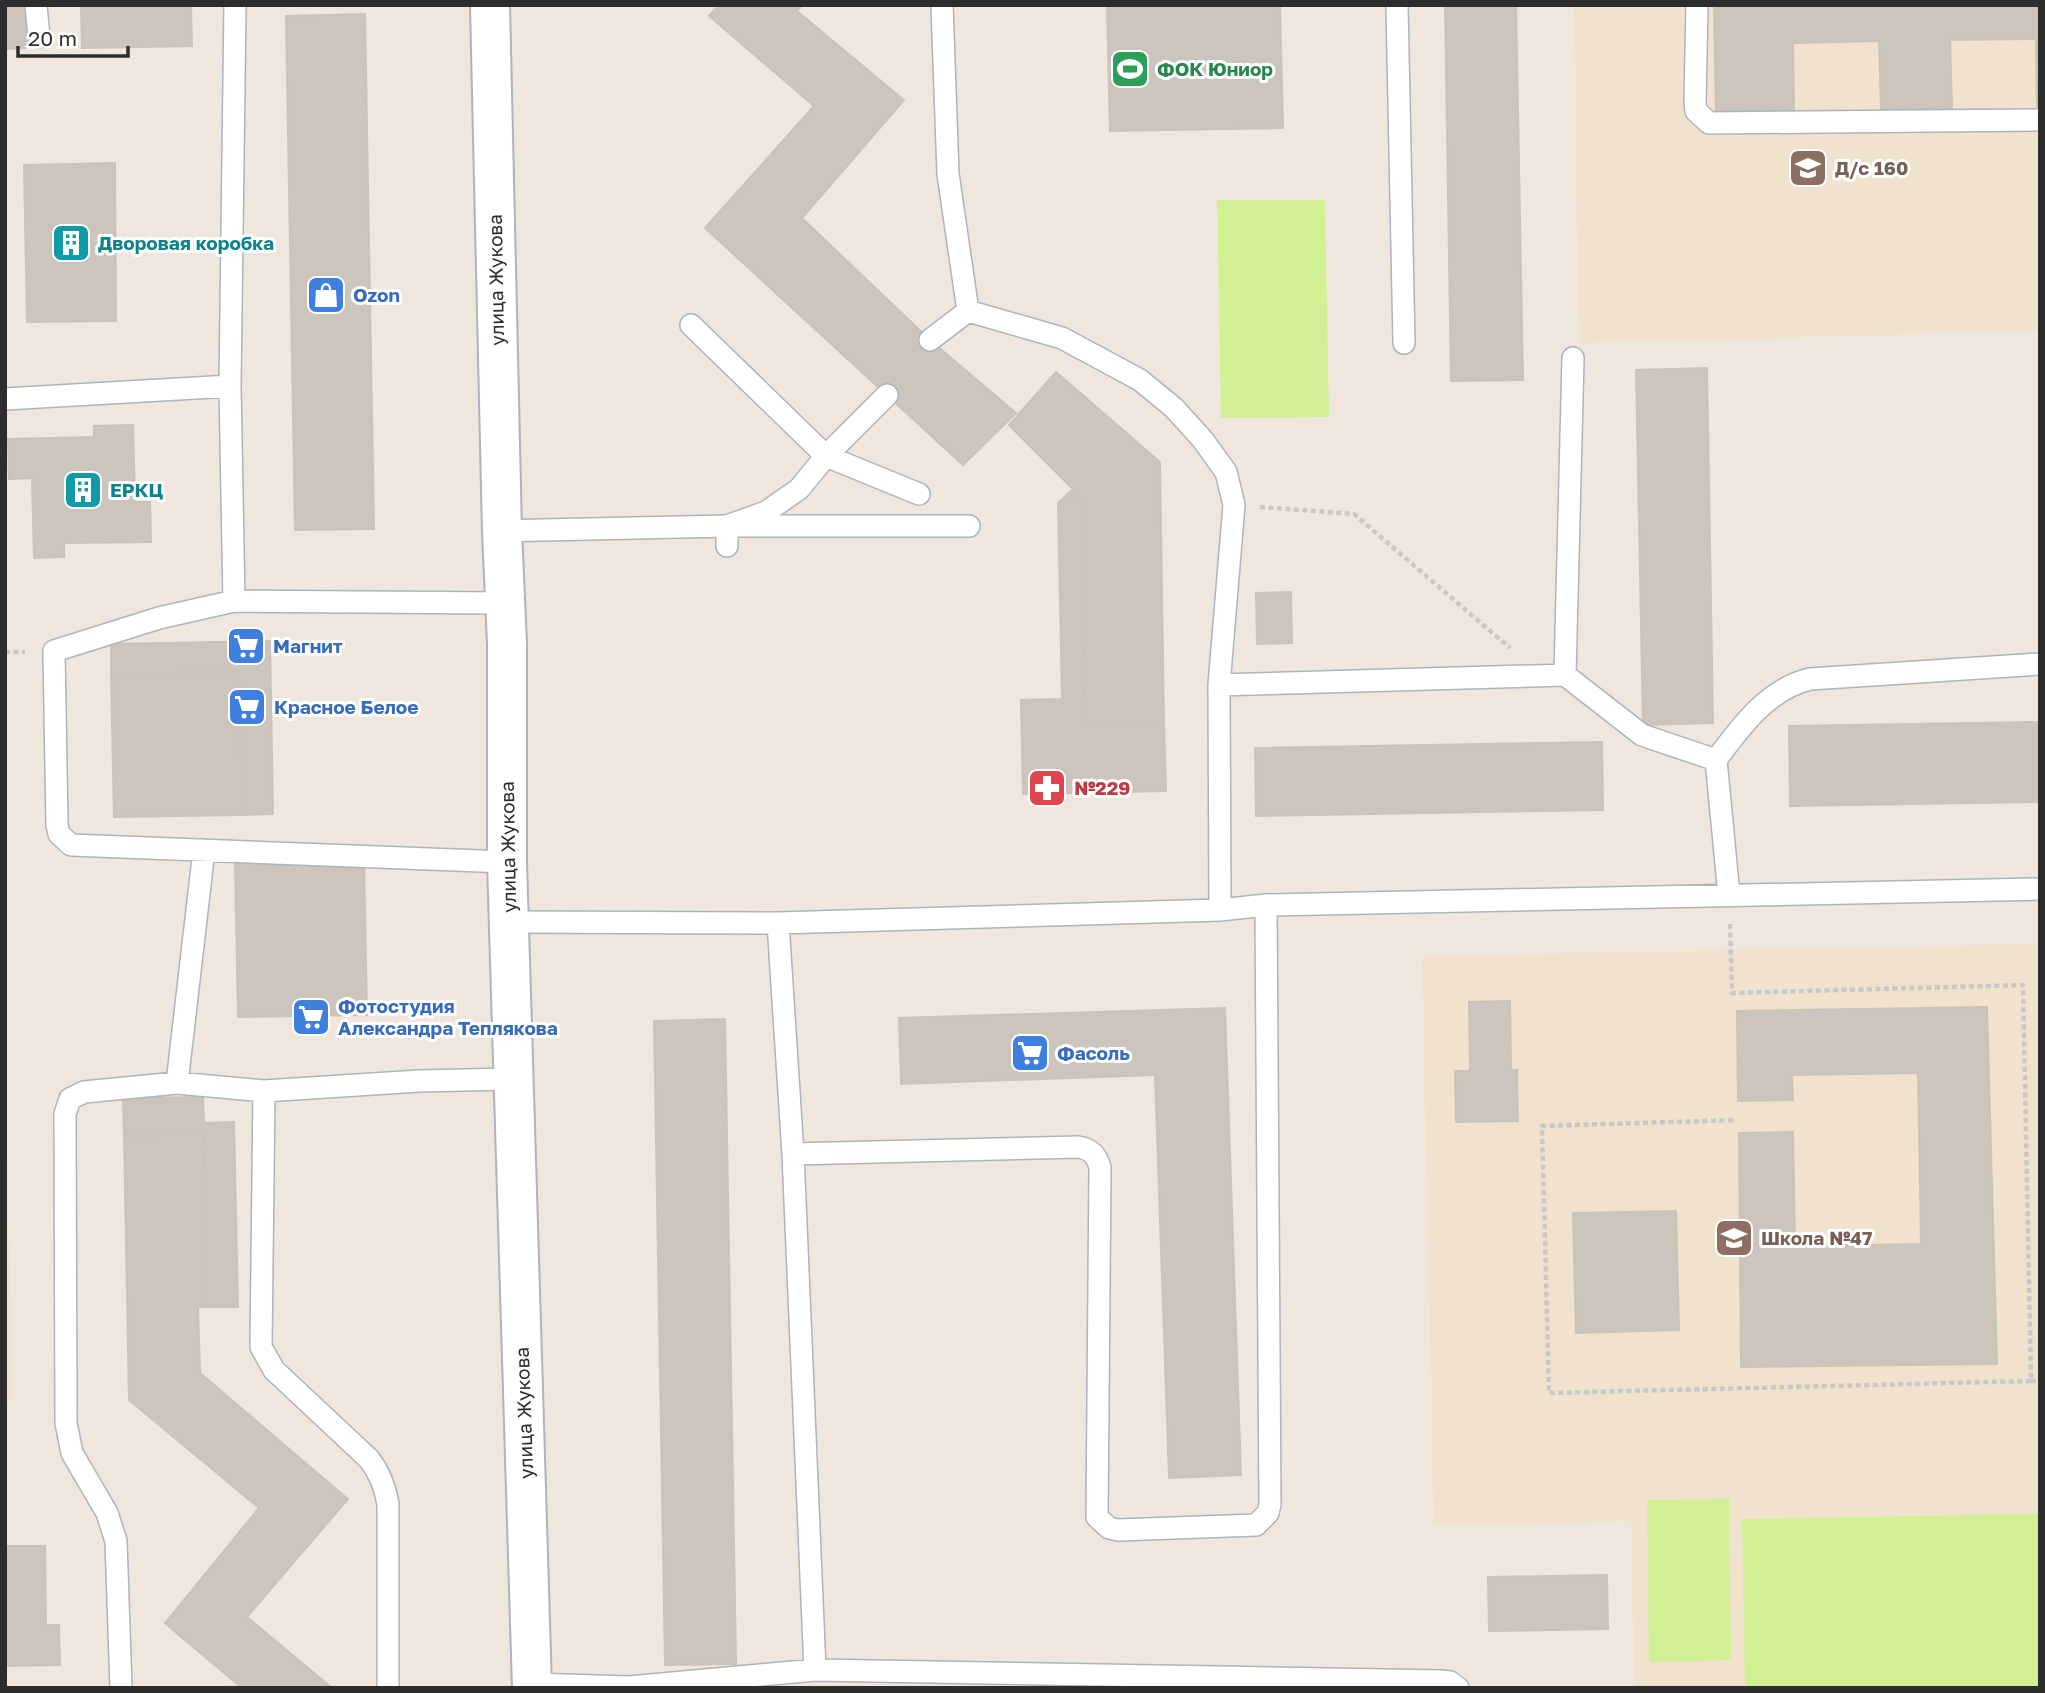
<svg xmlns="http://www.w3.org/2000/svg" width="2045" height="1693" font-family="'Golos Text',sans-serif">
  <rect width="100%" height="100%" fill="#efe6de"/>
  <path fill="#f1e2cd" d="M 1574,5 L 2040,5 L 2040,331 L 1579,343 Z
    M 2040,944 L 2040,1688 L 1635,1688 L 1631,1521 L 1434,1525 L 1422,956 Z
    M 5,1062 L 13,1397 L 5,1406 Z"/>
  <path fill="#d1f093" d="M 1217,200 L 1325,200 L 1329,417 L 1221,418 Z
    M 1729,1499 L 1731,1660 L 1649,1662 L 1647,1500 Z
    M 2040,1514 L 2040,1688 L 1745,1688 L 1742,1519 Z"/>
  <path fill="#cbc5bd" stroke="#cbc2b8" stroke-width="2" d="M 5,5 L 26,5 L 27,48 L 5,49 Z
    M 81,5 L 191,5 L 192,46 L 82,48 Z
    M 719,5 L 802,5 L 797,11 L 904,100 L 802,218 L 930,340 L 1016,413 L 963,465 L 705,228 L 814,106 L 709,16 Z
    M 1107,5 L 1280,5 L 1283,128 L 1110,131 Z
    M 1445,5 L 1516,5 L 1523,380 L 1451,381 Z
    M 2040,5 L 2040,106 L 2037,107 L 2036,39 L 1950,40 L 1952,108 L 1881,109 L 1879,41 L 1793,43 L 1794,111 L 1716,112 L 1714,7 Z
    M 365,14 L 374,529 L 295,530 L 286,16 Z
    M 115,163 L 116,321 L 27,322 L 24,165 Z
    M 1707,368 L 1713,723 L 1643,725 L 1636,370 Z
    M 1056,372 L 1160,462 L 1164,726 L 1085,727 L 1081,503 L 1073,489 L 1009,425 Z
    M 133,425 L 135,502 L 150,502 L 151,542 L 64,543 L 64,557 L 34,558 L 32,478 L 9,479 L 8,439 L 94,437 L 94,426 Z
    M 1073,489 L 1081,503 L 1085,727 L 1164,726 L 1166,791 L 1023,794 L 1021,700 L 1062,699 L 1058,503 Z
    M 1291,592 L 1292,643 L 1257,644 L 1256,593 Z
    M 270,641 L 273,814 L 242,815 L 239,672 L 111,674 L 111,644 Z
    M 239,672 L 242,815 L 114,817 L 111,674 Z
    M 2040,722 L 2040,802 L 1790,806 L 1789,726 Z
    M 1602,742 L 1603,810 L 1256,816 L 1255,748 Z
    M 364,860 L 367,1015 L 238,1017 L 235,863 Z
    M 1510,1001 L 1511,1070 L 1517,1070 L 1518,1121 L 1456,1122 L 1455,1071 L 1470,1071 L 1469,1002 Z
    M 1987,1007 L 1997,1364 L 1741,1367 L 1739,1133 L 1793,1132 L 1795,1246 L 1921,1244 L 1918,1073 L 1792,1075 L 1793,1100 L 1738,1101 L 1737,1011 Z
    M 1225,1008 L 1241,1475 L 1169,1478 L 1155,1075 L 901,1084 L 899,1018 Z
    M 725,1019 L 736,1664 L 665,1665 L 654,1021 Z
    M 203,1097 L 204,1123 L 234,1122 L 238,1307 L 207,1307 L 204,1134 L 124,1136 L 123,1098 Z
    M 204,1134 L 207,1307 L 198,1307 L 200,1373 L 348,1499 L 247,1617 L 332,1688 L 242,1688 L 165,1623 L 259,1508 L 129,1400 L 124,1136 Z
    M 1676,1211 L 1679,1330 L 1576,1333 L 1573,1213 Z
    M 6,1546 L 45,1546 L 46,1625 L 59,1625 L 60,1665 L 5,1666 Z
    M 1607,1575 L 1608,1629 L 1489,1631 L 1488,1577 Z"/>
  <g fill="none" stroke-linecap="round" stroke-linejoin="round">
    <defs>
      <path id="service" d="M 36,5 L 39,37
        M 942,5 L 948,174 L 968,311
        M 1397,5 L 1404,343
        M 1697,5 L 1695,102 L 1696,111 L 1709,123 L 2040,120
        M 691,325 L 826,456 L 919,494
        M 930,340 L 968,311 L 1062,338 L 1140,380 L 1174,408 L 1203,440 L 1226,472 L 1234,505 L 1219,685 L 1220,910
        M 5,399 L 230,386
        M 502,531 L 727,526 L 766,512 L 799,489 L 826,456 L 887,395
        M 727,546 L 727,526 L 969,526
        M 234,601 L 230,386 L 235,5
        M 506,603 L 234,601 L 159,618 L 54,651 L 57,825 L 59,834 L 71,845 L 507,862
        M 1565,675 L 1642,735 L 1716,760
        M 1219,685 L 1565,675 L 1573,358
        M 1729,895 L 1716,760 C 1741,726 1768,689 1810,679 L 2040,664
        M 509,922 L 778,923 L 1220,910 L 1266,905 L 2040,889
        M 778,923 L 793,1154 L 815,1670
        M 177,1083 L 204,850
        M 264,1091 L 261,1347 L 274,1370 L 369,1459 C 380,1473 385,1486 388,1504 L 388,1688
        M 793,1154 L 1078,1147 C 1091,1149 1097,1155 1100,1168 L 1097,1517 L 1109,1528 L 1118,1530 L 1256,1525 L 1268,1513 L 1270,1504 L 1266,905
        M 532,1684 L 629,1687 L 815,1670 L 1441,1681 L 1450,1682 L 1458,1688
        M 121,1688 L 116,1541 L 107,1513 L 72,1453 L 66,1423 L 65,1114 L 70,1099 L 84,1092 L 177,1083 L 264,1091 L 419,1081 L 515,1079"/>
      <path id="tertiary" d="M 490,5 L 502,531 L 507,644 L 507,862 L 532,1688"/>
    </defs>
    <use href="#service" stroke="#aeb3bd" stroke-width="24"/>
    <use href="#tertiary" stroke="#aeb3bd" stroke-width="42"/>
    <path stroke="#c8c8c8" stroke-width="4.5" stroke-dasharray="5 3.5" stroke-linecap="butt" d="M 1260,507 L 1354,514 L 1510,648
      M 5,652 L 25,652
      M 1730,924 L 1732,993 L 2023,985 L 2031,1381 L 1549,1393 L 1542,1126 L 1736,1120
      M 2031,1381 L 2040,1381"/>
    <use href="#service" stroke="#fff" stroke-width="21"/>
    <use href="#tertiary" stroke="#fff" stroke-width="38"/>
  </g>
  <defs>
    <symbol id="stadium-square" viewBox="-11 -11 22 22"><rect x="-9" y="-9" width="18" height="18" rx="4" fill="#2e9e5b" stroke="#fff"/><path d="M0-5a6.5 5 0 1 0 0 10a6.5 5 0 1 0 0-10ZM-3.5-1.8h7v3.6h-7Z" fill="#fff"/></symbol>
    <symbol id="school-square" viewBox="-11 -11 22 22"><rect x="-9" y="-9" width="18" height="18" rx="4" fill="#8d6e63" stroke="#fff"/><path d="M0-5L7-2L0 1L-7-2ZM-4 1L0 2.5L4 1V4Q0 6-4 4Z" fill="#fff"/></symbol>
    <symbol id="building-square" viewBox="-11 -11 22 22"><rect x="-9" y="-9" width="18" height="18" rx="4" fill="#0f9aa8" stroke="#fff"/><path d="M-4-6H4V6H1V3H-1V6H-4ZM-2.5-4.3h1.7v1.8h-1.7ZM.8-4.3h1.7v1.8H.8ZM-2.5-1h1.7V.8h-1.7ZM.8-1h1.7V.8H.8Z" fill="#fff"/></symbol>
    <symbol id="shop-square" viewBox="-11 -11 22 22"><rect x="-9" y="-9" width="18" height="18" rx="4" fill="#3f7fe0" stroke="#fff"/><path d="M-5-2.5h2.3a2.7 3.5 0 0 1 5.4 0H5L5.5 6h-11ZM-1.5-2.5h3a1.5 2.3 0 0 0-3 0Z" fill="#fff"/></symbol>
    <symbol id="supermarket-square" viewBox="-11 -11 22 22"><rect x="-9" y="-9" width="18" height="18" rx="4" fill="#3f7fe0" stroke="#fff"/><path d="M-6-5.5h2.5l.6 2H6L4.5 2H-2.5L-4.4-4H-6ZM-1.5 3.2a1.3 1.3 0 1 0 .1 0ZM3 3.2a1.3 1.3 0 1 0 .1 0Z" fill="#fff"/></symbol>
    <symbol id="pharmacy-square" viewBox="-11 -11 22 22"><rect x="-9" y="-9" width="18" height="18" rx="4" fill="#e0444e" stroke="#fff"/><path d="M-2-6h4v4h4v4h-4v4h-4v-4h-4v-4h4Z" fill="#fff"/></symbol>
  </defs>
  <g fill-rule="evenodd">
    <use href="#stadium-square" x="1108" y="47" width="44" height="44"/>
    <use href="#school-square" x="1786" y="146" width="44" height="44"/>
    <use href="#building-square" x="49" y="221" width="44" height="44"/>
    <use href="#shop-square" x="304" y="273" width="44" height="44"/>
    <use href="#building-square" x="61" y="468" width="44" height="44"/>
    <use href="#supermarket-square" x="224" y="624" width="44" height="44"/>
    <use href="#supermarket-square" x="225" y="685" width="44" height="44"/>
    <use href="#pharmacy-square" x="1025" y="766" width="44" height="44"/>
    <use href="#supermarket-square" x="289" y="995" width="44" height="44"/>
    <use href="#supermarket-square" x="1008" y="1031" width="44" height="44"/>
    <use href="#school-square" x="1712" y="1216" width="44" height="44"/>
  </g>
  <g text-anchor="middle" stroke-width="6" stroke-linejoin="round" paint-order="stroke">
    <g font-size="19" font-weight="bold" fill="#27864d" stroke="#fff" text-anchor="start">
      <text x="1157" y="76">ФОК Юниор</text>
    </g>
    <g font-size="19" font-weight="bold" fill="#785e54" stroke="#fff" text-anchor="start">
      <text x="1835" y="175">Д/с 160</text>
      <text x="1761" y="1245">Школа №47</text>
    </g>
    <g font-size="19" font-weight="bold" fill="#0d838f" stroke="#fff" text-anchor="start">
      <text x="98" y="250">Дворовая коробка</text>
      <text x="110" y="497">ЕРКЦ</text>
    </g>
    <g font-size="19" fill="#2d2d2d" stroke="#fff">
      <text transform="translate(496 280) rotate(-91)" y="7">улица Жукова</text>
      <text transform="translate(508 847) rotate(-91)" y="7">улица Жукова</text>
      <text transform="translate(524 1413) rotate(-92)" y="7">улица Жукова</text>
    </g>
    <g font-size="19" font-weight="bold" fill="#366cbe" stroke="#fff" text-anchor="start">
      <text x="353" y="302">Ozon</text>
      <text x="273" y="653">Магнит</text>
      <text x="274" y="714">Красное Белое</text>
      <text x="338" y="1013">Фотостудия<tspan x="338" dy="22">Александра Теплякова</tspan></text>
      <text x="1057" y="1060">Фасоль</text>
    </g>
    <g font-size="19" font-weight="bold" fill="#be3a42" stroke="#fff" text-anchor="start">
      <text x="1074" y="795">№229</text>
    </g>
  </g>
  <rect width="2045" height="1693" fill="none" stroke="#2d2d2d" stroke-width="14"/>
  <path d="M18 46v10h110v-10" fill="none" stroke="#2d2d2d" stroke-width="3.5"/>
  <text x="28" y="46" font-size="21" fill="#2d2d2d" stroke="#ffffff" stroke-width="5" paint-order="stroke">20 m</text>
</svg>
